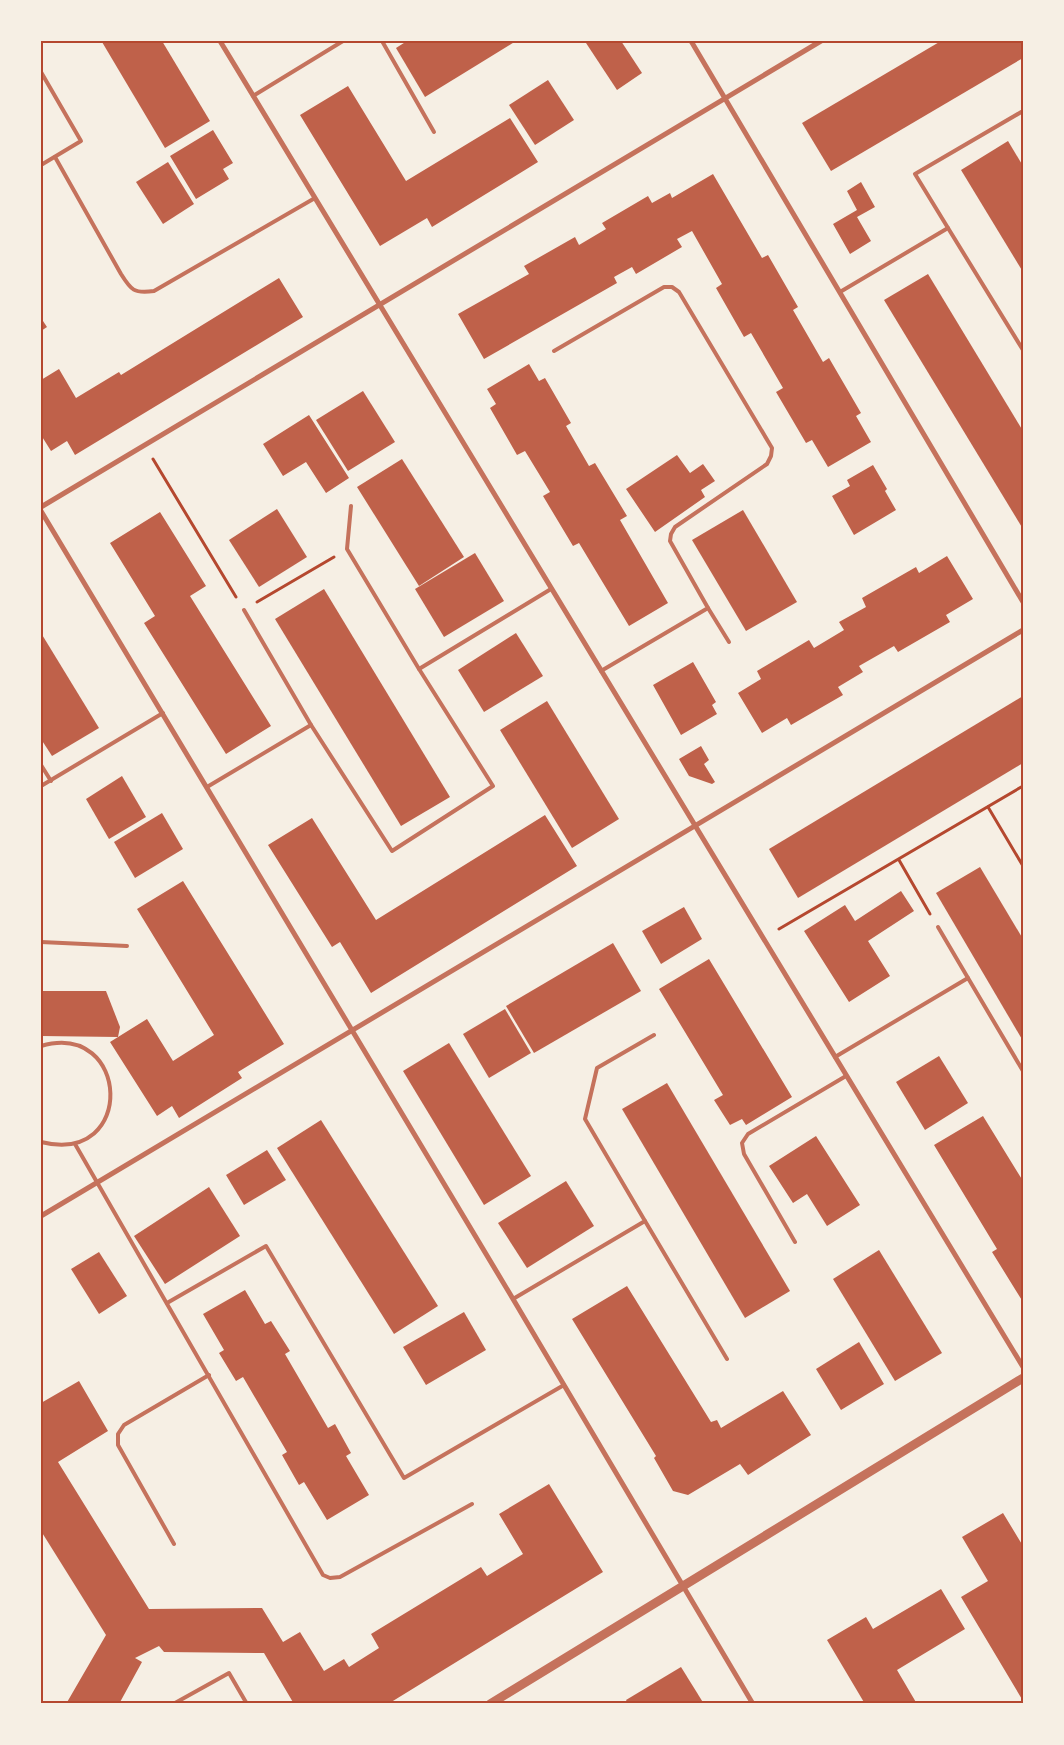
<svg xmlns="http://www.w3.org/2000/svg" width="1064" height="1745" font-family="'Open Sans',sans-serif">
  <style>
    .building { fill: #bf614a }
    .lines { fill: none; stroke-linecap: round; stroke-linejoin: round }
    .path { stroke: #b5482f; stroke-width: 3 }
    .service { stroke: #c5725c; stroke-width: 4 }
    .minor { stroke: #c5725c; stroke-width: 5 }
    .tertiary { stroke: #c5725c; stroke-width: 9 }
    .neatline { fill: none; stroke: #b5482f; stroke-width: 2 }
  </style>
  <rect width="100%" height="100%" fill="#f6efe4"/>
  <g class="building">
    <polygon points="104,41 162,41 210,121 165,148 102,42"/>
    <polygon points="407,41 516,41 425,97 396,48"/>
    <polygon points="588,41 621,41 642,73 617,90 586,43"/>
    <polygon points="941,41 1023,41 1023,58 831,171 802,123"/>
    <polygon points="548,80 574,120 535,145 509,105"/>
    <polygon points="348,86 406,181 510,118 538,162 432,227 427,218 380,246 300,115"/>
    <polygon points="213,130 233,163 223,169 229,179 196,199 170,156"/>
    <polygon points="1008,141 1023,166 1023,272 961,170"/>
    <polygon points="168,162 194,204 163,224 136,182"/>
    <polygon points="713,174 762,258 768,255 798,307 793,310 823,362 829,358 861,413 856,416 871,442 828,467 812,440 806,443 776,392 783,388 751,333 744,337 716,288 722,284 692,231 677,239 682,247 636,274 632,267 614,277 617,283 484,359 458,314 529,274 524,266 575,237 579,245 606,229 602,223 648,196 652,203 670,193 672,198"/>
    <polygon points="861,182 875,207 857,217 871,241 850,254 833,224 857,210 847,191"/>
    <polygon points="928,274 1023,431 1023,529 884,300"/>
    <polygon points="279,278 303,317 75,455 67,441 51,451 41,435 41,380 59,369 76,398 119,372 121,375"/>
    <polygon points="41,318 47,327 41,331"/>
    <polygon points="529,364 539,381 545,378 571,423 566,426 589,466 595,463 627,516 620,520 668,603 629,626 579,543 573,546 543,496 550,492 525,451 517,455 490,408 496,404 487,389"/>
    <polygon points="363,391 395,442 348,471 316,420"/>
    <polygon points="309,415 349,478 326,493 306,462 283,476 263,444"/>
    <polygon points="677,455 690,473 703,464 715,481 701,490 705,497 655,532 626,489"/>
    <polygon points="402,459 464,557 419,586 357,487"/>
    <polygon points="873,465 887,489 885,491 896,510 854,535 832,496 850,486 847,480"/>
    <polygon points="277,509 307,557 259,587 229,540"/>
    <polygon points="743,510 797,602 746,631 692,540"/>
    <polygon points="160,512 206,586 190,596 271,726 226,754 144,623 155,616 110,543"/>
    <polygon points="475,553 504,601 444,637 415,589"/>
    <polygon points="947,556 973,599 946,615 950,622 898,652 894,646 859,666 863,672 838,687 843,695 791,725 787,718 762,733 738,693 761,679 757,671 809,640 814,648 844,630 839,622 866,607 862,598 916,567 919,573"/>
    <polygon points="324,589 450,797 401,826 275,619"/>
    <polygon points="41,633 99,728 52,756 41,739"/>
    <polygon points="516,633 543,676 484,712 458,670"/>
    <polygon points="693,662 716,702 712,705 717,714 681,735 653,685"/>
    <polygon points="1023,696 1023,763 798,898 769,849"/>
    <polygon points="547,701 619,819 572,848 500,730"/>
    <polygon points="701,746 709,760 704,764 715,782 712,784 689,776 679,759"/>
    <polygon points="122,776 146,817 109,839 86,799"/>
    <polygon points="162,813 183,849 135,878 114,842"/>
    <polygon points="545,815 577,866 371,993 340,942 332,947 268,845 312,818 376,920"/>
    <polygon points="980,867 1023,939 1023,1041 936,893"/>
    <polygon points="183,881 284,1044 238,1072 242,1078 179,1118 172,1106 157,1116 110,1042 147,1019 173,1061 214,1035 137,909"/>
    <polygon points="901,891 914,911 868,941 890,976 849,1002 804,931 845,905 855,921"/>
    <polygon points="684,907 702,939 661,964 642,931"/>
    <polygon points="613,943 641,991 534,1053 506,1006"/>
    <polygon points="709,959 792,1097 746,1125 742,1119 730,1125 714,1100 723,1095 659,989"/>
    <polygon points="41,991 106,991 120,1027 118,1037 41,1036"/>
    <polygon points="505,1009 531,1053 489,1078 463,1034"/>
    <polygon points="449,1043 531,1176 484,1205 403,1071"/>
    <polygon points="939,1056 968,1103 925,1130 896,1082"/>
    <polygon points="667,1083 790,1291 745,1318 622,1109"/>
    <polygon points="983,1116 1023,1181 1023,1302 992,1252 997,1249 934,1145"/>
    <polygon points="321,1120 438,1306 394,1334 277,1148"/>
    <polygon points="816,1136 860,1205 827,1226 807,1194 793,1203 769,1166"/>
    <polygon points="267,1150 286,1180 244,1205 226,1175"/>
    <polygon points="566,1181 594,1226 527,1268 498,1223"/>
    <polygon points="209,1187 240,1236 165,1284 134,1236"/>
    <polygon points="879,1250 942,1353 895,1381 833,1279"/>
    <polygon points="99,1252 127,1296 99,1314 71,1269"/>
    <polygon points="627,1286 711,1422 717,1420 721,1428 783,1391 811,1435 748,1475 740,1464 688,1495 673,1491 654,1458 656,1456 572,1319"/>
    <polygon points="245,1290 265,1324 271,1321 290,1351 285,1354 328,1428 335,1424 351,1453 346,1456 369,1495 327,1520 304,1482 299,1485 282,1455 287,1452 243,1377 236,1381 219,1353 224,1350 203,1314"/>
    <polygon points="464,1312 486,1350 426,1385 403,1347"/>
    <polygon points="859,1342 884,1384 841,1410 816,1369"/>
    <polygon points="79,1381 108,1431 58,1462 149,1609 262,1608 283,1642 300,1632 324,1671 344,1659 349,1667 379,1648 371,1634 481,1567 487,1576 523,1554 499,1514 549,1484 603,1572 388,1704 294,1704 264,1653 164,1652 159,1646 135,1658 142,1662 119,1704 66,1704 106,1635 41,1531 41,1403"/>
    <polygon points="1003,1513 1023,1546 1023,1701 961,1597 988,1581 962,1537"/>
    <polygon points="941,1589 965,1629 897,1670 917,1704 865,1704 827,1640 866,1617 873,1629"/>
    <polygon points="681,1667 704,1704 628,1704 626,1700"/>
  </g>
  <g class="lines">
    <g class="path">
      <polyline points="153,459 236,597"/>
      <polyline points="257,602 334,557"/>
      <polyline points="988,807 1023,866"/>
      <polyline points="899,860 930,914"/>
      <polyline points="779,929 1023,786"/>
    </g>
    <g class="service">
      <polyline points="382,41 434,132"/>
      <polyline points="41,72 81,141 41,165"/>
      <polyline points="253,96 343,41"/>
      <path d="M55,157L121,274C131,290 134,294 154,291L315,198"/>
      <polyline points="948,228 915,174 1023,111"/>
      <polyline points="840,292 948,228 1023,350"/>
      <polyline points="554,351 664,287 672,287 679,292 772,448 771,456 767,464 675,527 671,534 670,541 708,608 601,671"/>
      <polyline points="351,506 347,549 419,669"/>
      <polyline points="708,608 729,642"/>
      <polyline points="244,610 311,725 392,851 493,786 419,669 551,589"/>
      <polyline points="41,765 51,781"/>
      <polyline points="41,786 163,713"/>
      <polyline points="207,787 311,725"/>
      <polyline points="938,927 968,978"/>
      <polyline points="41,942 127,946"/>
      <path d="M41,1046C130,1020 137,1166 41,1142"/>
      <polyline points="835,1057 968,978 1023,1071"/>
      <polyline points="75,1144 323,1575 330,1578 340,1577 472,1504"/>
      <polyline points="645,1221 727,1359"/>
      <polyline points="795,1242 744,1154 742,1143 748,1134 846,1076"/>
      <polyline points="513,1299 645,1221 585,1119 597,1068 654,1035"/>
      <polyline points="167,1303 266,1246 404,1478 564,1385"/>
      <polyline points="174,1544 118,1445 118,1434 124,1425 209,1375"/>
      <polyline points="175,1703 229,1673 247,1704"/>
    </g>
    <g class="minor">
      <polyline points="220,41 1023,1367"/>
      <polyline points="691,41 1023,602"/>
      <polyline points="41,507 821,41"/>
      <polyline points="41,511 513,1299 753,1704"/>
      <polyline points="41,1216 1023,630"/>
    </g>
    <polyline class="tertiary" points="490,1704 1023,1378"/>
  </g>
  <rect width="1064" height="1745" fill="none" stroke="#f6efe4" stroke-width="85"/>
  <rect x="42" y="42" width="980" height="1660" class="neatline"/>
</svg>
